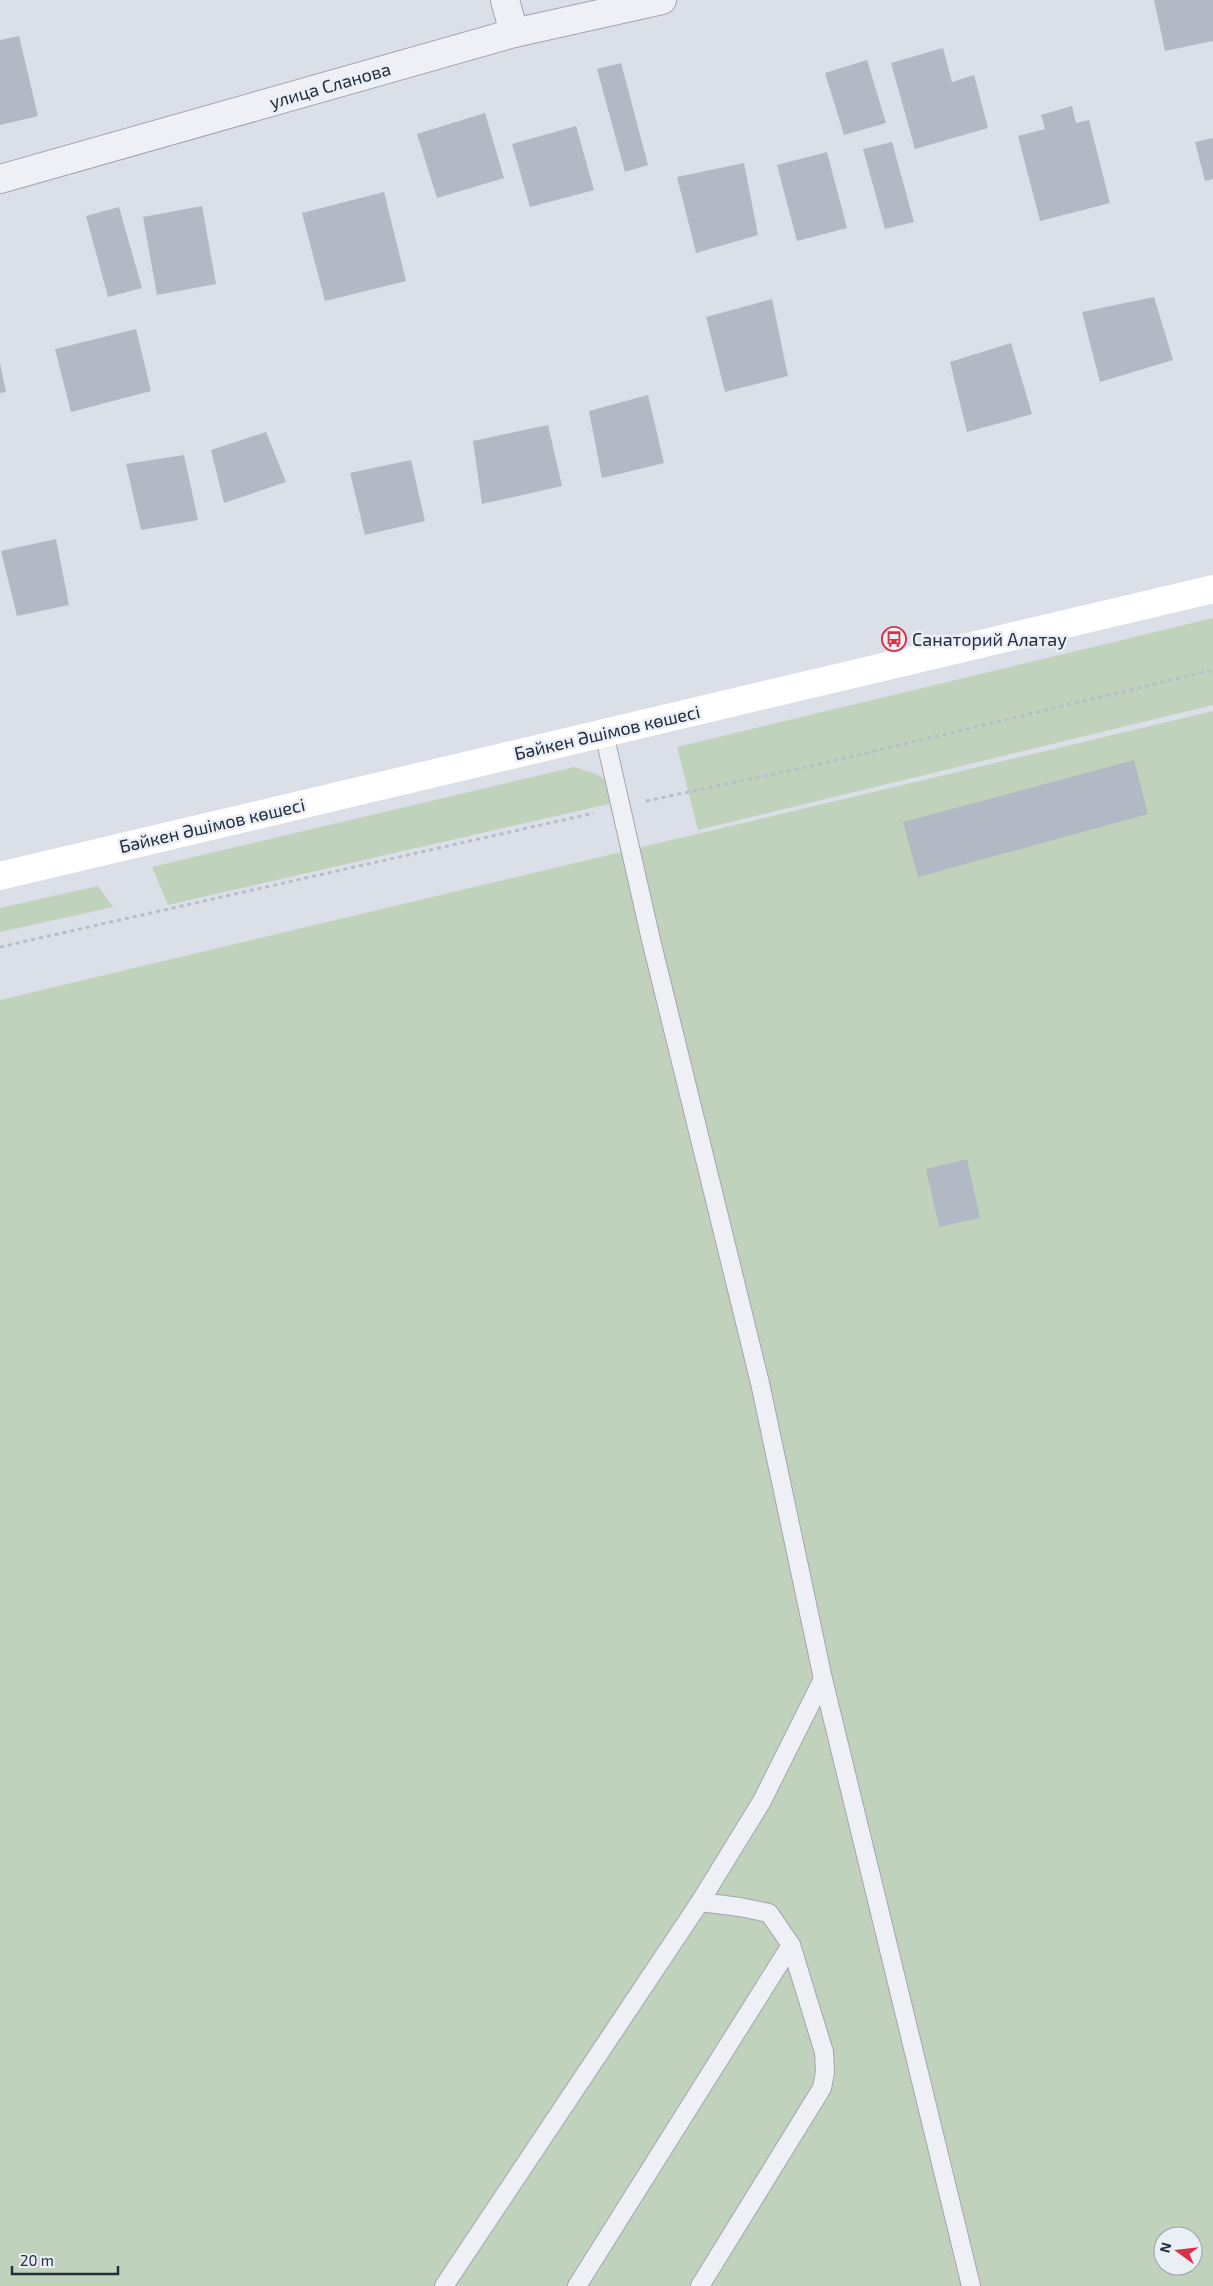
<svg xmlns="http://www.w3.org/2000/svg" width="1213" height="2286" font-family="'Exo 2',sans-serif">
  <style>
    .green { fill: #c0d2bb; fill-rule: evenodd }
    .building { fill: #b2b8c4 }
    .lines { fill: none; stroke-linecap: round; stroke-linejoin: round }
    .service-casing { stroke: #a0a6b1; stroke-width: 20 }
    .minor-casing { stroke: #a0a6b1; stroke-width: 30 }
    .path { stroke: #b9bdc5; stroke-width: 3; stroke-dasharray: 4 4; stroke-linecap: butt }
    .service { stroke: #eef0f5; stroke-width: 18 }
    .minor { stroke: #eef0f5; stroke-width: 28 }
    .secondary { stroke: #fff; stroke-width: 28 }
    .labels { text-anchor: middle; dominant-baseline: central; stroke-width: 5; stroke-linejoin: round; paint-order: stroke }
    .street-label { font-size: 18px; fill: #242d3e; stroke: #eaeef5 }
    .poi-label { font-size: 18px; fill: #242d3e; stroke: #eaeef5; text-anchor: start }
  </style>
  <rect width="100%" height="100%" fill="#dbdfe7"/>
  <g class="green">
    <polygon points="1213,618 1213,705 698,830 677,747"/>
    <path d="M1213,711V2286H0V1000ZM1163,2236H1193V2266H1163Z"/>
    <polygon points="574,767 596,774 606,780 613,803 168,905 152,867"/>
    <polygon points="98,886 113,907 0,932 0,908"/>
  </g>
  <g class="building">
    <polygon points="1154,0 1213,0 1213,41 1165,51"/>
    <polygon points="19,36 38,116 0,125 0,40"/>
    <polygon points="943,48 952,82 974,75 988,128 915,149 891,63"/>
    <polygon points="867,60 886,123 844,135 825,73"/>
    <polygon points="621,63 648,165 625,172 597,69"/>
    <polygon points="1072,106 1076,123 1089,120 1110,203 1040,221 1018,136 1045,129 1041,115"/>
    <polygon points="485,113 504,178 437,198 417,134"/>
    <polygon points="576,126 594,190 530,207 512,144"/>
    <polygon points="1213,138 1213,179 1205,181 1195,142"/>
    <polygon points="892,142 914,222 885,229 863,149"/>
    <polygon points="827,152 847,228 797,241 777,165"/>
    <polygon points="744,163 758,235 696,253 677,177"/>
    <polygon points="384,192 406,281 325,301 302,213"/>
    <polygon points="202,206 216,284 157,295 143,217"/>
    <polygon points="119,207 142,288 108,297 86,216"/>
    <polygon points="1154,297 1173,360 1100,382 1082,312"/>
    <polygon points="772,299 788,376 725,392 706,317"/>
    <polygon points="136,329 151,391 71,412 55,349"/>
    <polygon points="1011,343 1032,414 967,432 950,362"/>
    <polygon points="0,363 6,392 0,393"/>
    <polygon points="648,395 664,463 602,478 589,411"/>
    <polygon points="548,425 562,486 482,504 473,441"/>
    <polygon points="266,432 286,482 224,503 211,450"/>
    <polygon points="184,455 198,520 141,530 126,464"/>
    <polygon points="411,460 425,521 365,535 350,473"/>
    <polygon points="56,539 69,605 17,616 1,551"/>
    <polygon points="1134,760 1148,814 918,877 903,822"/>
    <polygon points="967,1159 980,1218 939,1227 926,1169"/>
  </g>
  <g class="lines">
    <defs>
      <g id="service">
        <polyline points="604,733 651,940 760,1383 823,1679 971,2286"/>
        <polyline points="444,2286 700,1902 762,1801 823,1679"/>
        <polyline points="577,2286 791,1945"/>
        <polyline points="700,2286 822,2088 825,2072 824,2052 791,1945 769,1913 740,1907 700,1902"/>
      </g>
      <g id="minor">
        <polyline points="505,0 514,33"/>
        <polyline points="0,179 514,33 662,0"/>
      </g>
    </defs>
    <use href="#service" class="service-casing"/>
    <use href="#minor" class="minor-casing"/>
    <g class="path">
      <polyline points="646,801 816,765 1213,670"/>
      <polyline points="0,947 594,813"/>
    </g>
    <use href="#service" class="service"/>
    <use href="#minor" class="minor"/>
    <polyline class="secondary" points="0,876 1213,589"/>
  </g>
  <defs>
    <symbol id="bus-ring" viewBox="-11 -11 22 22"><circle r="9.5" fill="#eaeef5" stroke="#da3247" stroke-width="1.5"/><path d="M-5-6H5V4H4V6H2V4H-2V6H-4V4H-5ZM-3.5-4V0h7V-4ZM-3.5 1.2v1.5H-2V1.2ZM2 1.2v1.5H3.5V1.2Z" fill="#da3247"/></symbol>
  </defs>
  <g fill-rule="evenodd">
    <use href="#bus-ring" x="880" y="625" width="28" height="28"/>
  </g>
  <g class="labels">
    <g class="street-label">
      <text transform="translate(330 85) rotate(-16)">улица Сланова</text>
      <text transform="translate(607 732) rotate(-13)">Бәйкен Әшімов көшесі</text>
      <text transform="translate(212 825) rotate(-13)">Бәйкен Әшімов көшесі</text>
    </g>
    <g class="poi-label">
      <text x="912" y="639">Санаторий Алатау</text>
    </g>
  </g>
  <g transform="translate(1178 2251) rotate(285)"><circle r="24" fill="#eaeef5" stroke="#9ba1ac"/>
  <path d="M0-4L9 19L0 12L-9 19Z" fill="#da3247"/>
  <text y="-8" font-size="14" font-weight="bold" text-anchor="middle" fill="#242d3e">N</text>
  </g>
  <path d="M12 2266v8h106v-8" fill="none" stroke="#242d3e" stroke-width="2.5"/>
  <text x="20" y="2266" font-size="15" fill="#242d3e" stroke="#eaeef5" stroke-width="4" paint-order="stroke">20 m</text>
</svg>
